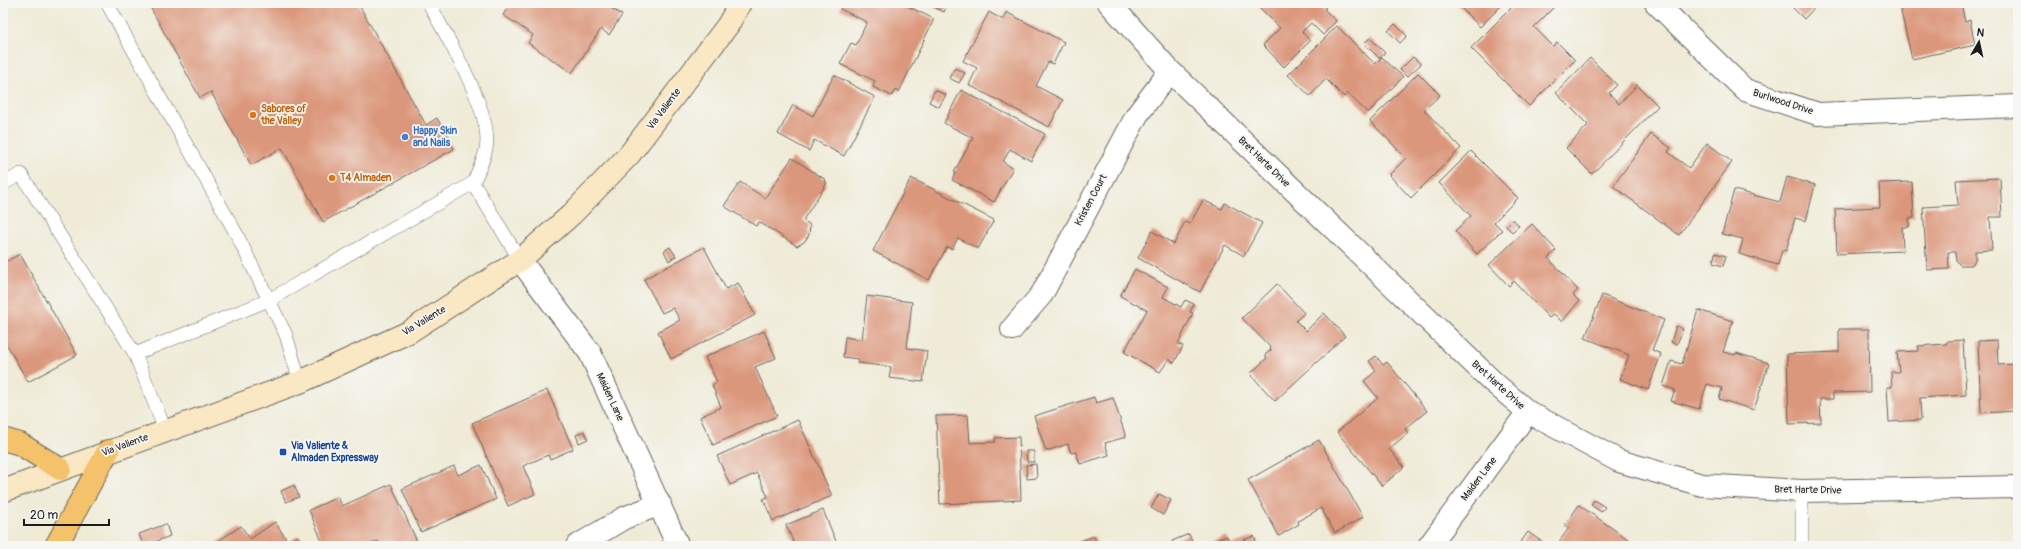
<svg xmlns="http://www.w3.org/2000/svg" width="2021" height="549" font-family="Pangolin,sans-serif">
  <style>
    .building { fill: #db977c }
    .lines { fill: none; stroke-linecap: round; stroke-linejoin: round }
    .lane-casing { stroke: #66645d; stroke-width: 14 }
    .street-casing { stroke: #66645d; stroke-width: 24 }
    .secondary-casing { stroke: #66645d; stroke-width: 24 }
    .primary-casing { stroke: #66645d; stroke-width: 24 }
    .lane { stroke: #fff; stroke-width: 13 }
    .street { stroke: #fff; stroke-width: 22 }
    .secondary { stroke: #fae7c3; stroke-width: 22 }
    .primary { stroke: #f3c26a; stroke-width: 22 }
    .food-dot { fill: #e8710a; stroke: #f6f6f2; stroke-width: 1.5 }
    .shop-dot { fill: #3f7fe0; stroke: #f6f6f2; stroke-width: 1.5 }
    .transit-dot { fill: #1a4fb4; stroke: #f6f6f2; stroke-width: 1.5 }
    .labels { text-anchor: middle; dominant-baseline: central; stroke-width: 3.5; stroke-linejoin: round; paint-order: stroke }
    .street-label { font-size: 10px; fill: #1c1c1c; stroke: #f6f6f2 }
    .food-label { font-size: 10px; font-weight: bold; fill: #c56008; stroke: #f6f6f2; text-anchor: start }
    .shop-label { font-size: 10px; font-weight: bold; fill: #366cbe; stroke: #f6f6f2; text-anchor: start }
    .transit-label { font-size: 10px; font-weight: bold; fill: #164399; stroke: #f6f6f2; text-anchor: start }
  </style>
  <rect width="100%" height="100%" fill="#f6f6f2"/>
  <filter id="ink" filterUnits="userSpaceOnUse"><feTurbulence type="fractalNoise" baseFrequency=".025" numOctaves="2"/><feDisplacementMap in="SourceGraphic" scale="8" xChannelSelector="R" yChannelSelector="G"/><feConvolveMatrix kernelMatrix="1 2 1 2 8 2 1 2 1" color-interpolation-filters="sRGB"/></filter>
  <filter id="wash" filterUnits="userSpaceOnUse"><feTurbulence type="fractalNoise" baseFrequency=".012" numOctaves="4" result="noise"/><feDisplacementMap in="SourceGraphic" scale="16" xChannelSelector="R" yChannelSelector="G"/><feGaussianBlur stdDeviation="0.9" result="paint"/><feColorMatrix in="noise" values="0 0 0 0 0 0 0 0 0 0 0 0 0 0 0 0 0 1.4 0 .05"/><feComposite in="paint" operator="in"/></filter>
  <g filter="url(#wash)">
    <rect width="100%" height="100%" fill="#efebd7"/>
    <g id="blocks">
      <g class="building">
        <polygon points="148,3 358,3 426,125 437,118 454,149 323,222 282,148 251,165 211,92 200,98"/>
        <polygon points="511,3 603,3 622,15 609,35 601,29 572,73 528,43 533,35 503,15"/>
        <polygon points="843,3 901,3 934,19 899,92 895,90 892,96 873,87 875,81 840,64 851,43 856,45 867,22 840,9"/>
        <polygon points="925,3 948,3 944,12"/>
        <polygon points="1255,3 1321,3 1326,8 1324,9 1336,21 1323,35 1311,23 1302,32 1310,41 1284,67 1263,45 1280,28"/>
        <polygon points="1456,3 1504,3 1480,27"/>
        <polygon points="1516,3 1554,3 1556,5 1534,27 1553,46 1557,42 1575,60 1529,106 1471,48"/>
        <polygon points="1788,3 1819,3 1804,19"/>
        <polygon points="1899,3 1961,3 1965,22 1970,20 1975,45 1912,59"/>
        <polygon points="989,12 1003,20 1006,12 1064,42 1053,64 1048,62 1036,86 1063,100 1049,127 969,85 977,68 963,61"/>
        <polygon points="1395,24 1407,36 1400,43 1388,31"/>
        <polygon points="1337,26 1375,64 1382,57 1403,77 1368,113 1347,93 1344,97 1326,79 1310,96 1288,75"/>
        <polygon points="1370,38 1385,53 1379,58 1364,43"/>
        <polygon points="1413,57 1421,64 1407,77 1400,70"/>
        <polygon points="1590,58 1617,85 1609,93 1619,104 1637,85 1658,106 1592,174 1566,148 1588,125 1556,93"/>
        <polygon points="955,68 965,73 959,83 949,78"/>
        <polygon points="1418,73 1440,95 1424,110 1461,148 1411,198 1389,175 1406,158 1370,121"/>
        <polygon points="834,75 875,97 844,156 814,140 809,151 778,134 793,105 813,116"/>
        <polygon points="935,90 946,95 939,107 929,102"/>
        <polygon points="961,90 1045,134 1031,161 1010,149 1003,162 1013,168 994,202 952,180 956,173 954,172 973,138 944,123"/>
        <polygon points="1651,134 1671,148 1668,152 1689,168 1707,143 1732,162 1679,235 1613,186"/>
        <polygon points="1471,151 1518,198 1494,222 1502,230 1477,254 1455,231 1471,216 1439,183"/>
        <polygon points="792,158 826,180 825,182 827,183 803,220 810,225 809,235 804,242 797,246 759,222 756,226 724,206 740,182 765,198"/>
        <polygon points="1787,177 1815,185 1806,221 1795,218 1786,251 1782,250 1778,265 1739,254 1743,239 1722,234 1734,190 1780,202"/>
        <polygon points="911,178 994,220 978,249 958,238 952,249 947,247 929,280 873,251"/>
        <polygon points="2000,178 2002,217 1990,217 1992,250 1975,251 1975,260 1972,265 1960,265 1956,260 1955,252 1948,252 1949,269 1927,270 1923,207 1958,205 1956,180"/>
        <polygon points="2015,178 2018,178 2018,211 2017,211"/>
        <polygon points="1912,182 1914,218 1909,218 1909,227 1902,227 1903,251 1837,254 1835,209 1880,207 1879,183"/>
        <polygon points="1203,200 1222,209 1225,203 1262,223 1244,256 1225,245 1200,292 1138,258 1152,231 1174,244 1185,222 1190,224"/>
        <polygon points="1513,219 1519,226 1512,232 1506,226"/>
        <polygon points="1532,224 1556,250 1548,258 1578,290 1573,295 1579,301 1562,322 1554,314 1549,318 1514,281 1509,286 1489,265"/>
        <polygon points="670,247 676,256 669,261 664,251"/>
        <polygon points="704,247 726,289 738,283 755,315 671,359 658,332 680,320 673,308 662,313 644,279"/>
        <polygon points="1715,253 1726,256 1723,266 1713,263"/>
        <polygon points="20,254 77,355 28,382 3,338 3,263"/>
        <polygon points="1135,269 1168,287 1163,297 1181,307 1185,300 1194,304 1190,312 1193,313 1178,344 1183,346 1174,363 1169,359 1160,372 1124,352 1147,310 1120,296"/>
        <polygon points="1277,284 1304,313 1296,321 1306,331 1324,313 1345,336 1275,401 1250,374 1267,358 1265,355 1271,350 1270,347 1242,318"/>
        <polygon points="1602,295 1664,320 1652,350 1661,354 1648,390 1620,379 1629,355 1585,338"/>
        <polygon points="867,296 912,302 907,348 927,351 923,382 889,378 891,367 858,363 859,359 843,357 845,337 862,340"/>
        <polygon points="1698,310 1733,321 1723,352 1735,355 1736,353 1769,363 1754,410 1719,399 1722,388 1707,384 1699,409 1671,401 1675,390 1663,386 1671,361 1682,364"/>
        <polygon points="1676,326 1683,329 1677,344 1671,342"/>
        <polygon points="1839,329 1869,329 1870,392 1833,393 1833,399 1820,399 1821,423 1789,424 1787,354 1839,352"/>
        <polygon points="764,331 776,358 755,367 777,416 713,445 700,417 721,407 712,385 717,382 705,357"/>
        <polygon points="1963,340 1966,395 1920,398 1921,420 1889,422 1887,387 1892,387 1891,372 1899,372 1897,352 1919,351 1918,346 1946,344 1948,341"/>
        <polygon points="1997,340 1998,365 2018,364 2018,411 1981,413 1978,341"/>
        <polygon points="1376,356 1383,365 1387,362 1427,411 1405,429 1408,433 1389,449 1404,467 1382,486 1337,432 1378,398 1364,381 1376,371 1369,361"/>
        <polygon points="547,390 573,449 550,459 548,455 523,466 535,494 508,506 472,423"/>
        <polygon points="1094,397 1096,403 1113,398 1126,437 1105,443 1109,455 1080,464 1076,452 1071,453 1068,444 1046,451 1034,416"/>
        <polygon points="968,415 970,443 995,442 995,438 1019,437 1021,500 940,504 936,416"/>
        <polygon points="798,420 832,496 773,521 763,499 768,497 757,473 730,485 717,456"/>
        <polygon points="584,431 588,439 579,443 576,435"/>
        <polygon points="1319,440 1363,517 1335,533 1321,508 1298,521 1299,524 1279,536 1248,480"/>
        <polygon points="1026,451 1034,451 1034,462 1027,462"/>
        <polygon points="1036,464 1037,478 1027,479 1026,465"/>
        <polygon points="481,465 496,499 421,532 402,489 454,466 458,475"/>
        <polygon points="391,484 419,546 381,546 378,541 366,546 324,546 309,510 338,497 342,506"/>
        <polygon points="294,485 299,497 286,502 281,491"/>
        <polygon points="1159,494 1171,500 1163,515 1151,508"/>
        <polygon points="1594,500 1605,507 1601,512 1591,505"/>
        <polygon points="1579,505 1632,542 1630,546 1556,546 1569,528 1565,525"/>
        <polygon points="823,510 838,546 795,546 786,525"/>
        <polygon points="275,522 288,542 298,536 305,546 211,546 241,526 250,539"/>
        <polygon points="166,524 170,536 144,546 139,534"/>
        <polygon points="1528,532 1548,546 1518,546"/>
        <polygon points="1189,534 1194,546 1174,546 1172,541"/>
        <polygon points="1094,536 1097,546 1067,546"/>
        <polygon points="1227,536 1231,545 1254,536 1258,546 1200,546"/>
      </g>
    </g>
  </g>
  <g filter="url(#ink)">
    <use href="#blocks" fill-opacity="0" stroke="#66645d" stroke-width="1"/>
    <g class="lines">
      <defs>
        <g id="lane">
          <polyline points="107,3 237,235 286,335 300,382"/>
          <polyline points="473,183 520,260"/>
          <polyline points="3,184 21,174 135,354 165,430"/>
          <path d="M135,354L269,300L473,183C477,173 484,161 486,149C494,113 446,37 429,3"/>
          <polyline points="1802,546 1802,491"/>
        </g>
        <g id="street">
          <polyline points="1109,3 1170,71 1493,382 1528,412 1619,461 1702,485 1802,491 2018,487"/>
          <polyline points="1656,3 1745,90 1818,114 2018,106"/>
          <polyline points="520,260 590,353 678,546"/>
          <polyline points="1012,329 1042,294 1137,115 1170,71"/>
          <polyline points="577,546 624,518 660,504"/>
          <polyline points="1429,546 1528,412"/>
        </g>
        <polyline id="secondary" points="3,491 300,382 409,332 520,260 572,214 629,155 728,25 740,3"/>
        <g id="primary">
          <polyline points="3,439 20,444 60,469"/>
          <polyline points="56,546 108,451"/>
        </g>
      </defs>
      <use href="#lane" class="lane-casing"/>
      <use href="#street" class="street-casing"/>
      <use href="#secondary" class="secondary-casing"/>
      <use href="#primary" class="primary-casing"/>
      <use href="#lane" class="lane"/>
      <use href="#street" class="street"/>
      <use href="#secondary" class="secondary"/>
      <use href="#primary" class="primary"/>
    </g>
  </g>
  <g class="food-dot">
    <circle cx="253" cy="115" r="4"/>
    <circle cx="332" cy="178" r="4"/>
  </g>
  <circle class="shop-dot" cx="405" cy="137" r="4"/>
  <rect class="transit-dot" x="279" y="448" width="8" height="8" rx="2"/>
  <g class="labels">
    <g class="street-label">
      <text transform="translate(1783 102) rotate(18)">Burlwood Drive</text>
      <text transform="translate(664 109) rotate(-53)">Via Valiente</text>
      <text transform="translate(1264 162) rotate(44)">Bret Harte Drive</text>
      <text transform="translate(1091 200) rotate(-62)">Kristen Court</text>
      <text transform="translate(424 321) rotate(-31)">Via Valiente</text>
      <text transform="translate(1498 385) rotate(42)">Bret Harte Drive</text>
      <text transform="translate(610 397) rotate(65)">Maiden Lane</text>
      <text transform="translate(125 445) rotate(-20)">Via Valiente</text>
      <text transform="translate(1479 479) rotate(-53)">Maiden Lane</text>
      <text transform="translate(1808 490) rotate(1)">Bret Harte Drive</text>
    </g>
    <g class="food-label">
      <text x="261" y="109">Sabores of<tspan x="261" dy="12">the Valley</tspan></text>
      <text x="340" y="178">T4 Almaden</text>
    </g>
    <g class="shop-label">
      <text x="413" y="131">Happy Skin<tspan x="413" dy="12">and Nails</tspan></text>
    </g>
    <g class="transit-label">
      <text x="291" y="446">Via Valiente &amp;<tspan x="291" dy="12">Almaden Expressway</tspan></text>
    </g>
  </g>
  <rect width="2021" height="549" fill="none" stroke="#f6f6f2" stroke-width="16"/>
  <g transform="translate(1979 42) rotate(9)" stroke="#f6f6f2" stroke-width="3" paint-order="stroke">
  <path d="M0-3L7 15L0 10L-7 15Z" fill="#1c1c1c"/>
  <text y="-6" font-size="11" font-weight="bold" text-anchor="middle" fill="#1c1c1c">N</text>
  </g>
  <path d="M24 519v6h85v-6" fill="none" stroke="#1c1c1c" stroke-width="2"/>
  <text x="30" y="519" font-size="12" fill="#1c1c1c" stroke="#f6f6f2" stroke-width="3" paint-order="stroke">20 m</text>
</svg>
